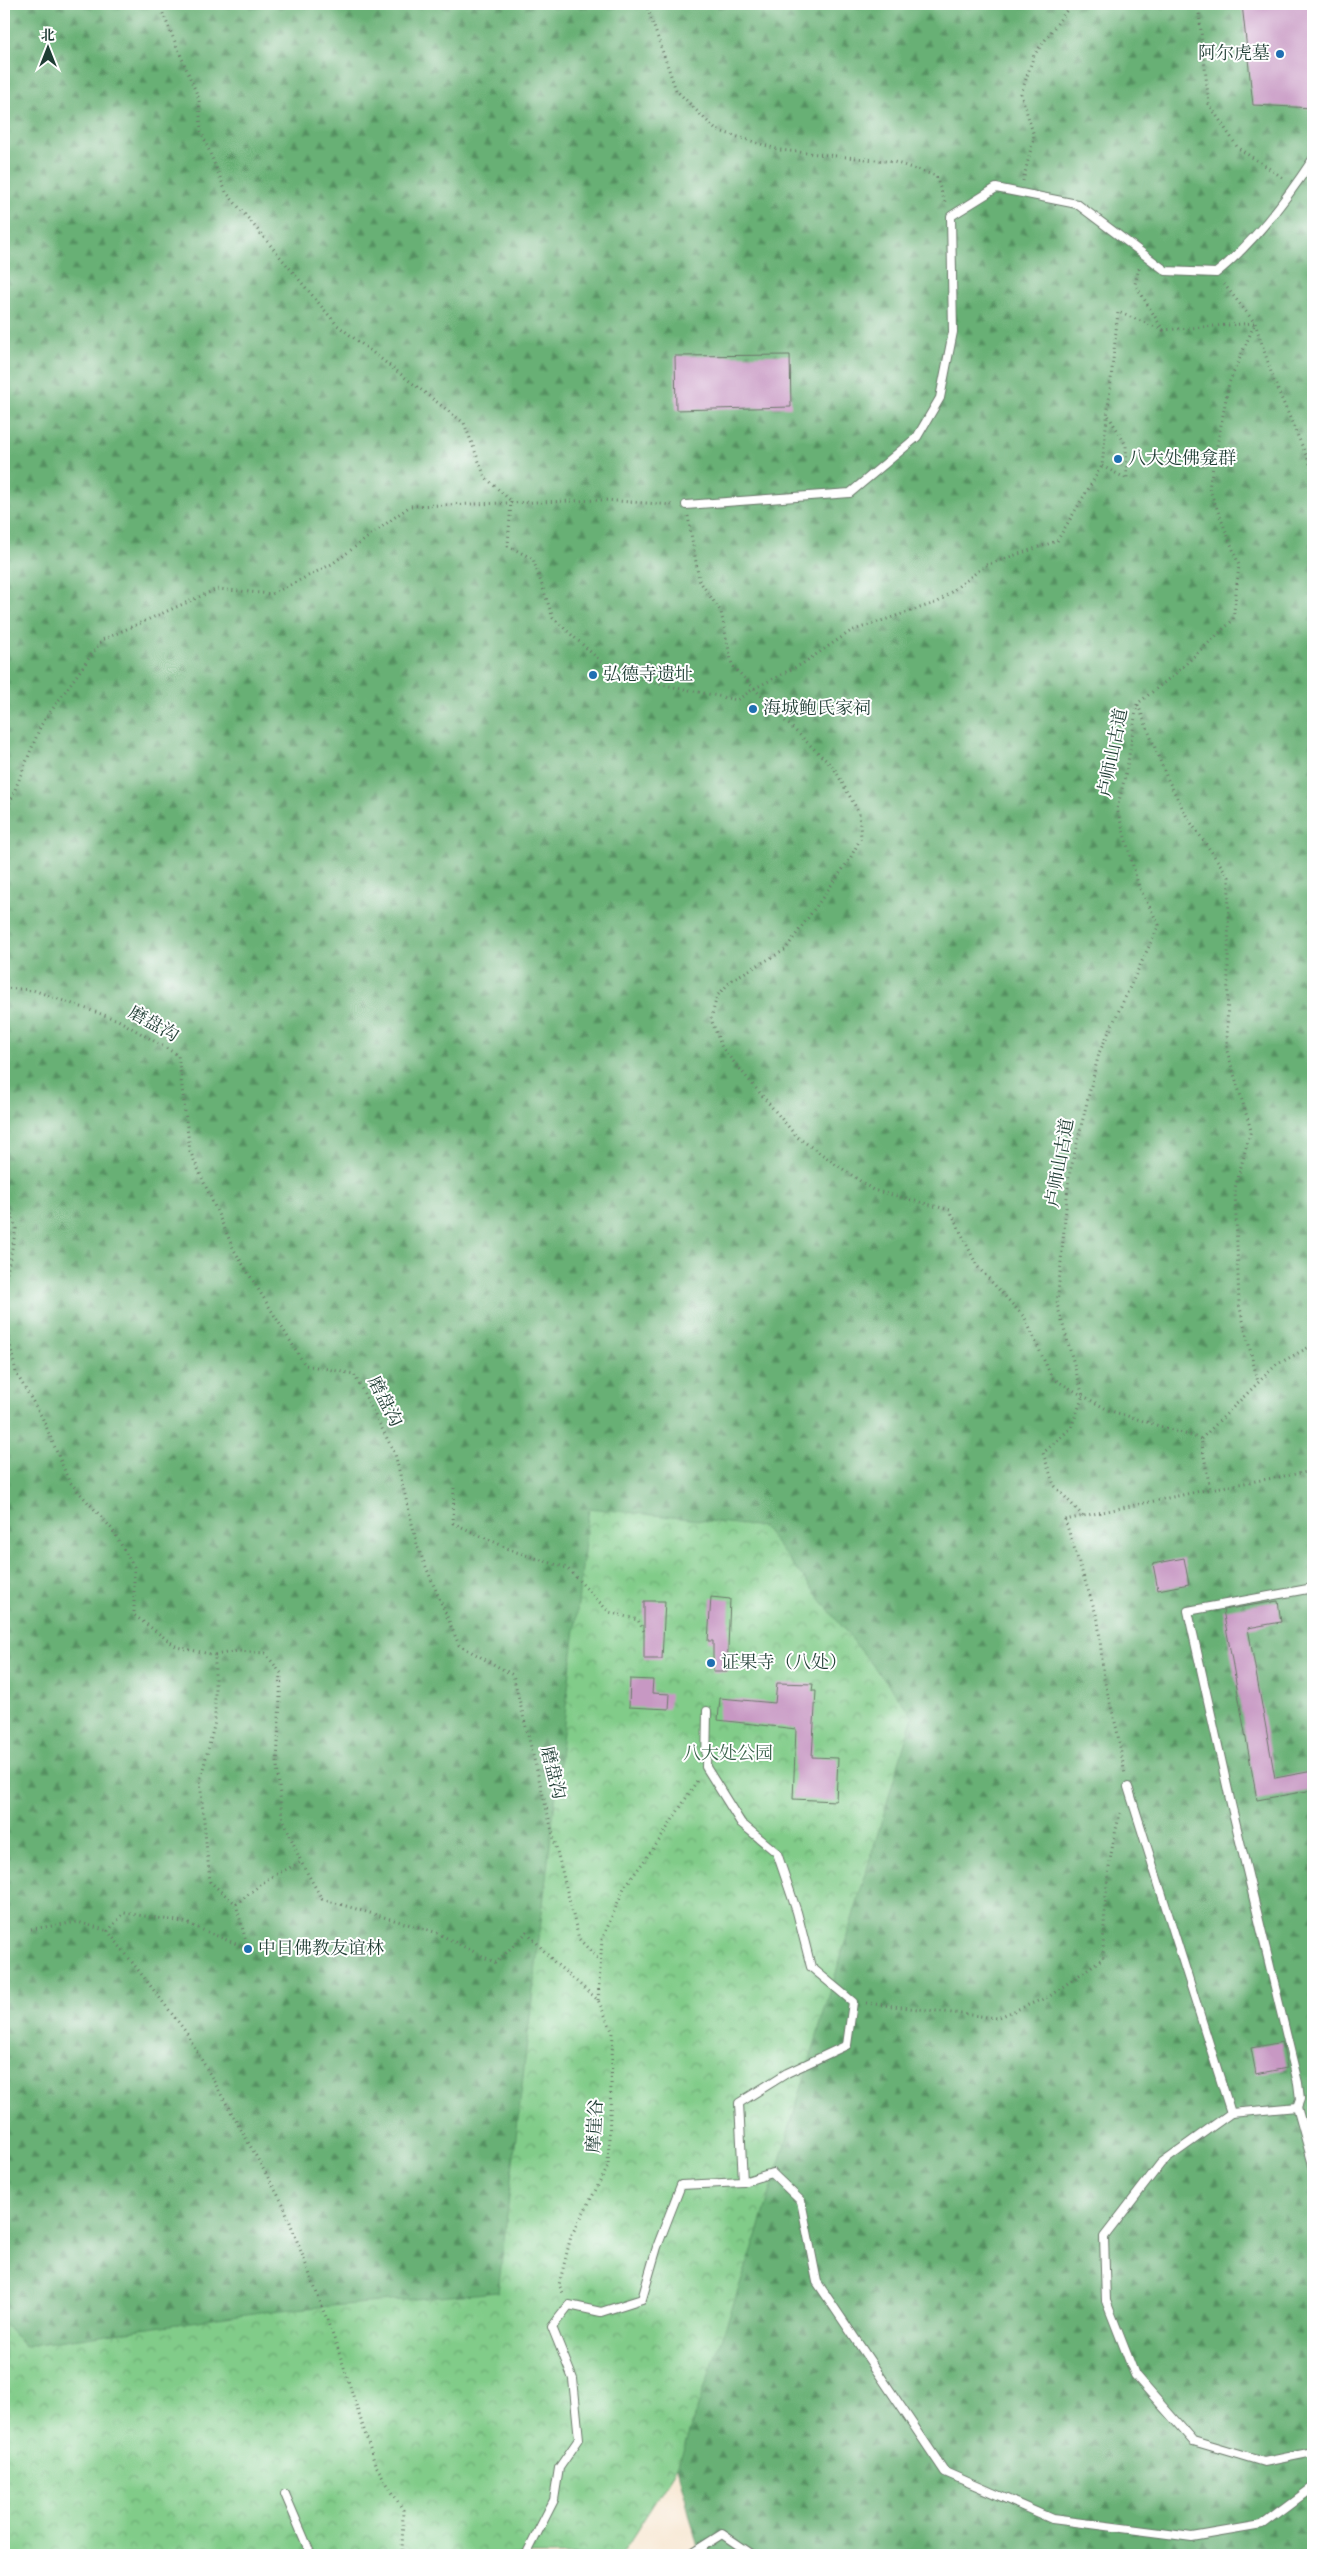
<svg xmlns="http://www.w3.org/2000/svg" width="1317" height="2559" font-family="Vollkorn,'Noto Serif SC',serif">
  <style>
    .forest { fill: url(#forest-firs); stroke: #447654 }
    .park { fill: url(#park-crowns); stroke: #50845e }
    .building { fill: #c798c3 }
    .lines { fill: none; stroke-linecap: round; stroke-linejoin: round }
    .service-casing { stroke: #6b786b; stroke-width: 10 }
    .path { stroke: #6b786b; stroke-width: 3; stroke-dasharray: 1 4; stroke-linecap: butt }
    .service { stroke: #fff; stroke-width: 8 }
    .poi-dot { fill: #1f6fb2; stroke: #fff; stroke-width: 2 }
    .labels { text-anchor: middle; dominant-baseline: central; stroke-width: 4; stroke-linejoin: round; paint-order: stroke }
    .poi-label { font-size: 18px; fill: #1f3d34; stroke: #fff; text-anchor: start }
    .street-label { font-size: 18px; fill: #1f3d34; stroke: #fff }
    .park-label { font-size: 18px; fill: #386149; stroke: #fff }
  </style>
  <defs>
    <pattern id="forest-firs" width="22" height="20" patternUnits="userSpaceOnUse" patternTransform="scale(1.25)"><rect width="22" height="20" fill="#68b075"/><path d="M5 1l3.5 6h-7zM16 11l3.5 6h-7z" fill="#559061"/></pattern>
    <pattern id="park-crowns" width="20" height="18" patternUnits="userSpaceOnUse" patternTransform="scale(1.25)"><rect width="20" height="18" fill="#81cc89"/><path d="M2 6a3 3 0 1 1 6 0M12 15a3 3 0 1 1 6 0" fill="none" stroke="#69a771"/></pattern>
  </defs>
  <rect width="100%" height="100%" fill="#fff"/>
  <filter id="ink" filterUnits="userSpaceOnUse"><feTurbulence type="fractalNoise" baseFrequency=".02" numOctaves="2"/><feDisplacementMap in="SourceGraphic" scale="10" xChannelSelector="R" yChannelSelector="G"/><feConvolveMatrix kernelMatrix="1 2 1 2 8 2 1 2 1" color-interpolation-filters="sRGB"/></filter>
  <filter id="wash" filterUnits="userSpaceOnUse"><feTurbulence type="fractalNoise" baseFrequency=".0096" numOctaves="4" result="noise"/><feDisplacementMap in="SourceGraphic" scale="20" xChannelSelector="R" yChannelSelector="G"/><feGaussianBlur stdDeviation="1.12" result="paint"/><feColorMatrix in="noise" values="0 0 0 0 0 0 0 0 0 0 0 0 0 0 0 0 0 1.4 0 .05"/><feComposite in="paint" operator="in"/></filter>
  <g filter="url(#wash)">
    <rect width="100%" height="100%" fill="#f7e7d2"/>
    <polygon class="forest" points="4,4 1313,4 1313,2555 700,2555 677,2467 621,2555 4,2523"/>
    <polygon class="park" points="589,1508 763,1527 913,1716 758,2233 677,2467 621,2555 4,2555 4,2323 24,2346 260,2312 498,2292"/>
    <g id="blocks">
      <g class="building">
        <polygon points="1242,4 1313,4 1313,108 1253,105"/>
        <polygon points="790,355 791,407 676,410 675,356"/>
        <polygon points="1184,1558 1189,1584 1158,1590 1153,1564"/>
        <polygon points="711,1597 730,1599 727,1672 713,1672 713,1641 708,1641"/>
        <polygon points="644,1601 665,1601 662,1659 644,1659"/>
        <polygon points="1278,1601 1281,1622 1248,1628 1275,1778 1313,1771 1313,1790 1257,1800 1223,1610"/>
        <polygon points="630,1679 653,1680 652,1693 670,1694 669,1709 629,1707"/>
        <polygon points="777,1683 813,1684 812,1691 816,1691 812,1757 838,1758 836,1801 793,1799 796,1729 718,1720 720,1698 775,1703"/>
        <polygon points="1282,2042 1287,2068 1256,2074 1251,2048"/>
      </g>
    </g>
  </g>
  <g filter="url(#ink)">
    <use href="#blocks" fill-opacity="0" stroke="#6b786b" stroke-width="1"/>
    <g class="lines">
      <defs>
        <g id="service">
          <path d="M686,505L850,493L917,437L940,398L953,332L951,216L996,188L1077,204L1166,271L1216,273C1254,243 1286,200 1313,159"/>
          <polyline points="1128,1787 1231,2113 1161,2163 1104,2237 1106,2301 1135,2375 1193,2441 1264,2462 1313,2452"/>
          <polyline points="1297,2107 1300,2099 1298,2083 1231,1804 1188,1611 1313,1588"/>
          <polyline points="1231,2113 1297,2107 1313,2165"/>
          <polyline points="743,2182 772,2173 801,2201 817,2282 945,2472 1052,2519 1192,2537 1262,2525 1313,2487"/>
          <polyline points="285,2494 311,2555"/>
          <polyline points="526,2555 554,2500 559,2468 579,2439 573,2379 552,2327 569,2305 601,2312 642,2299 657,2247 681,2185 743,2182 739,2103 787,2073 847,2045 853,2002 811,1967 797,1912 777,1853 741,1823 706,1767 707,1711"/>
          <polyline points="689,2555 722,2534 753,2555"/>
        </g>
      </defs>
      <use href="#service" class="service-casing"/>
      <g class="path">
        <polyline points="159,4 199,99 201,131 226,192 337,325 464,423 485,477 511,501"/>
        <polyline points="646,4 676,90 716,130 780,150 894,162 936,176 946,205"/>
        <polyline points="1198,4 1209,104 1238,148 1285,179"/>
        <polyline points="1023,181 1034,136 1021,94 1034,55 1067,10 1068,4"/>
        <polyline points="1224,284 1255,323 1274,381 1313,471"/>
        <polyline points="1102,466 1127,479 1126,445 1108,415"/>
        <polyline points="511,501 508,546 533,559 553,618 616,675 737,700 755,688 802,664 851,631 938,602 986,565 1057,541 1102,466 1118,312 1163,330 1135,284 1139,268"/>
        <polyline points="688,516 699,580 721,612 732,665 784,720 834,768 859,813 861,837 850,859 785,950 733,979 717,996 711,1019 722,1048 797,1137 873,1190 950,1210 977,1266 1025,1318 1052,1378 1108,1410 1201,1439 1210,1489 1065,1520 1098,1620 1104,1679 1117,1730 1125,1775"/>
        <polyline points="1138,705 1167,778 1187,817 1229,877 1227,1051 1251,1130 1235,1188 1239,1304 1258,1382"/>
        <polyline points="4,817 41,725 102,640 217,589 272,594 332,564 410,506 603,500 674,505"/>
        <polyline points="4,988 33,990 118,1020 178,1055 190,1151 234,1250 305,1365 354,1374 395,1454 418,1548 459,1645 513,1675 579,1939 600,1961"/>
        <polyline points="4,1190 16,1229 5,1282 5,1320 16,1373 42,1417 69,1481 112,1529 134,1567 134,1615 177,1647 215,1655 215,1722 200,1781 210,1882 236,1904 269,1878 301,1862 322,1899 435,1932 496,1963 527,1932 555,1963 598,2000 613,2033 608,2167 571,2236 559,2285 564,2295"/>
        <polyline points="1201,1439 1276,1365 1313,1345"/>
        <polyline points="454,1488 453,1523 516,1552 567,1568 609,1612 638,1620 644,1631"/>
        <polyline points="1210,1489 1313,1471"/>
        <polyline points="1083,1516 1054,1485 1043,1453 1071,1428 1083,1396 1057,1304 1069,1176 1099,1053 1159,925 1139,887 1117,809 1127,768 1137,704 1175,674 1233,620 1239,565 1209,488 1229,383 1255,323 1163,330"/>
        <polyline points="215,1655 238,1651 265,1653 281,1673 277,1765 282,1816 301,1862"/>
        <polyline points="236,1904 248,1949 184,1922 124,1913 108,1931 186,2032 283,2204 338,2349 375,2464 403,2510 402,2555"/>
        <polyline points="31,1929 78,1922 108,1931"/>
        <polyline points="598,2000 602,1940 624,1888 661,1838 698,1779"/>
        <path d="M866,2003L997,2018L1050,1996L1103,1958C1104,1907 1107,1859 1121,1810"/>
      </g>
      <use href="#service" class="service"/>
    </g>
  </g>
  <g class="poi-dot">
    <circle cx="1280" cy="54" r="5"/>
    <circle cx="1118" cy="459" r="5"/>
    <circle cx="593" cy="675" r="5"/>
    <circle cx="753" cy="709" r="5"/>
    <circle cx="711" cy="1663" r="5"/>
    <circle cx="248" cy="1949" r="5"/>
  </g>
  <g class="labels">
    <g class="poi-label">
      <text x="1270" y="54" text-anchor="end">阿尔虎墓</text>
      <text x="1128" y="459">八大处佛龛群</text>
      <text x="603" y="675">弘德寺遗址</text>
      <text x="763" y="709">海城鲍氏家祠</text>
      <text x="721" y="1663">证果寺（八处）</text>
      <text x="258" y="1949">中日佛教友谊林</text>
    </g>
    <g class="street-label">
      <text transform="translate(1114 753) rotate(-79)">卢师山古道</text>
      <text transform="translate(153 1025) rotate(29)">磨盘沟</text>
      <text transform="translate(1061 1163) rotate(-80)">卢师山古道</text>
      <text transform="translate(384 1402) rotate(63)">磨盘沟</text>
      <text transform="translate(552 1773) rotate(76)">磨盘沟</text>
      <text transform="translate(596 2126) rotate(-87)">摩崖谷</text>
    </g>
    <g class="park-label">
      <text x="728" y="1754">八大处公园</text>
    </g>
  </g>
  <rect width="1317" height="2559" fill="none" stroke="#fff" stroke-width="20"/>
  <g transform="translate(48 48)" stroke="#ffffff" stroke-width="4" paint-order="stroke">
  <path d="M0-4L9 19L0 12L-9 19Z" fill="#1f3d34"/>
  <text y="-8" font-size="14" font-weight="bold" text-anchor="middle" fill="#1f3d34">北</text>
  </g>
</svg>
